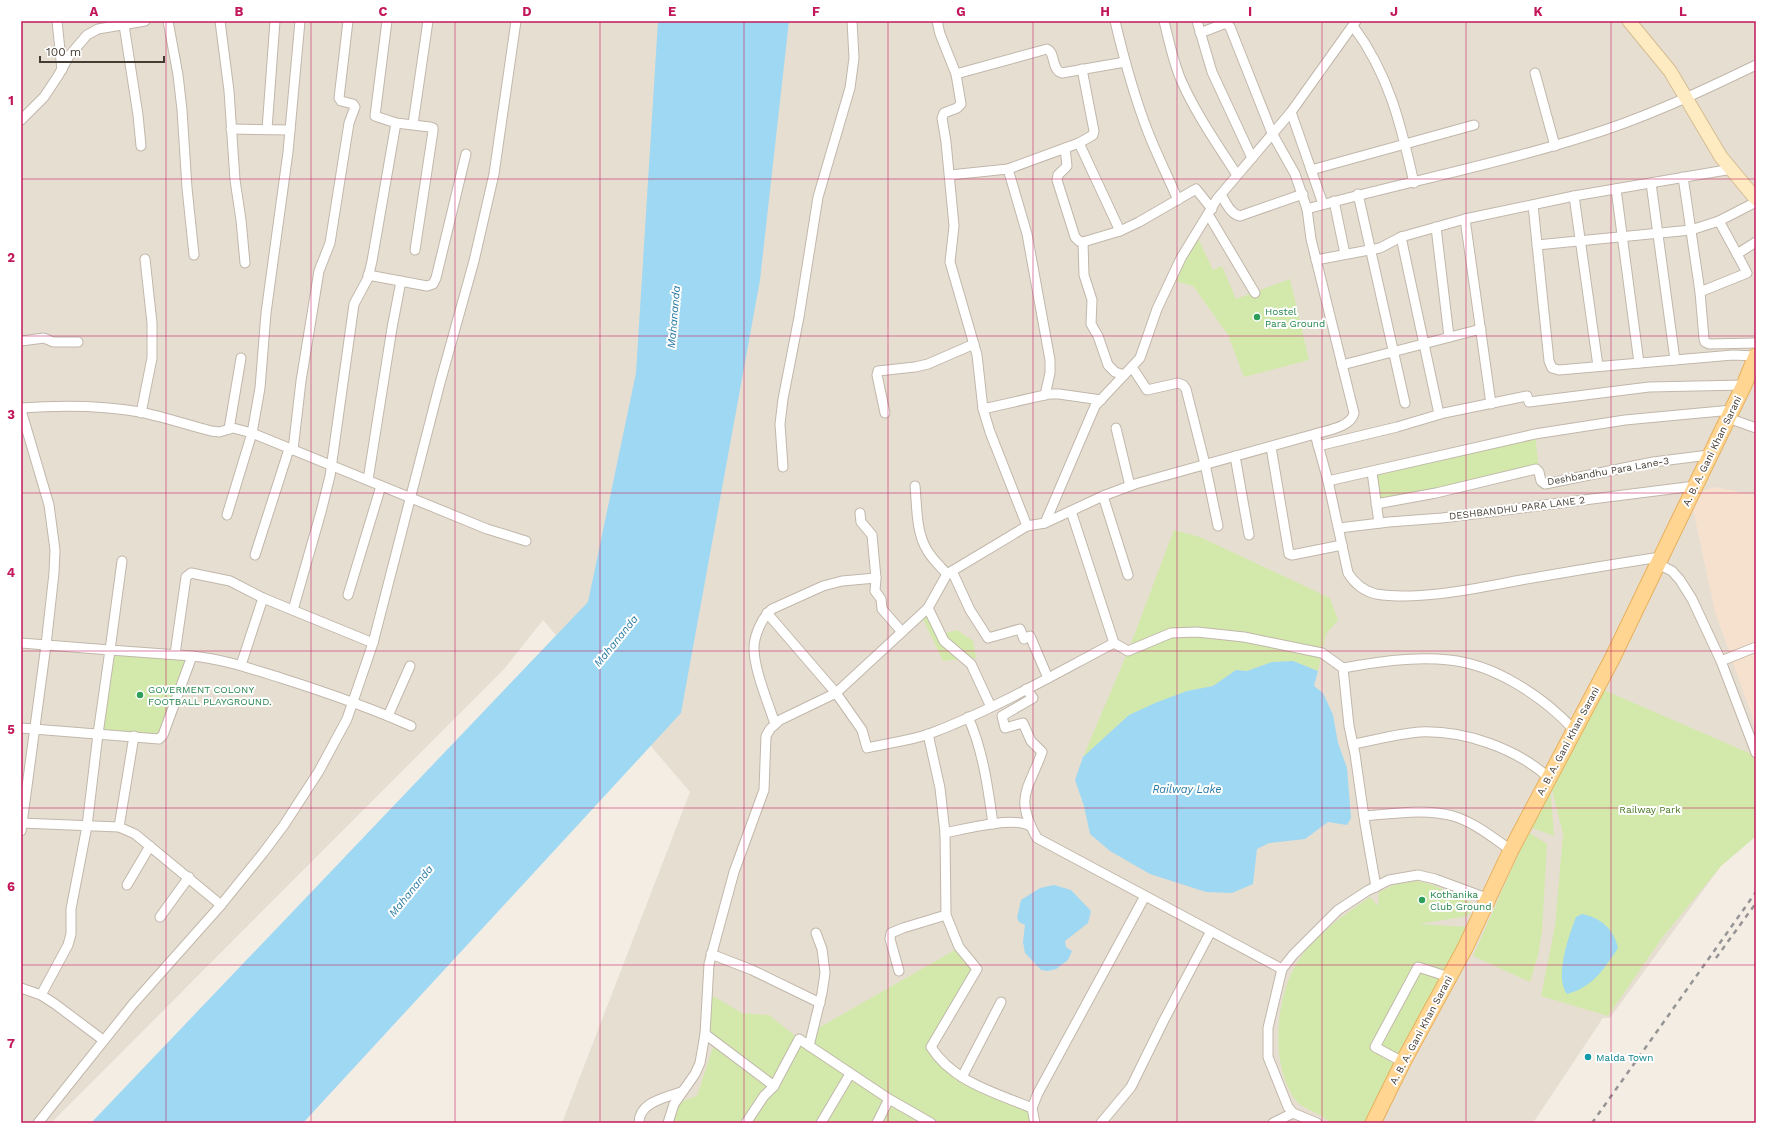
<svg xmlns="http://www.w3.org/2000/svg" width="1777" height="1144" font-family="'Work Sans',sans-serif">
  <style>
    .residential { fill: #e7ded2 }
    .commercial { fill: #f6e1ce }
    .green { fill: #d3e9ab }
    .water { fill: #9ed8f2 }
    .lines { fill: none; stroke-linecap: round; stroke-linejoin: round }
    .minor-casing { stroke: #c1b7aa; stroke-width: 11 }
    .secondary-casing { stroke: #d5bd92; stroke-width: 15 }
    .primary-casing { stroke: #e7b15e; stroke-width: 17 }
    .minor { stroke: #fff; stroke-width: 9 }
    .secondary { stroke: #ffebc2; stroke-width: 13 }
    .primary { stroke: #ffd591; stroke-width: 15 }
    .rail { stroke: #959595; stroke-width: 2.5; stroke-dasharray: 5 5; stroke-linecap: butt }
    .grid { fill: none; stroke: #c2185b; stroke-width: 1; stroke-opacity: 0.55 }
    .leisure-dot { fill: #2e9e5b; stroke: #fff; stroke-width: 1.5 }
    .culture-dot { fill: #0f9aa8; stroke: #fff; stroke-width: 1.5 }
    .labels { text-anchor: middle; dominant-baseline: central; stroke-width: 4; stroke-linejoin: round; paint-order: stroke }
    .leisure-label { font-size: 10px; fill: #27864d; stroke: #fff; text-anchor: start }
    .street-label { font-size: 10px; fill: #453d34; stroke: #fff }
    .park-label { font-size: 10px; fill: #4d7926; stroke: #fff }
    .culture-label { font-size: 10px; fill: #0d838f; stroke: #fff; text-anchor: start }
    .water-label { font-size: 11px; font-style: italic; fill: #287ba4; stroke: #fff }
    .neatline { fill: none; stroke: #c2185b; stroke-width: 1.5 }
    .grid-label { font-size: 13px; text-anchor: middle; font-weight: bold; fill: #c2185b }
  </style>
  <rect width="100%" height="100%" fill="#f3ede4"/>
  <polygon class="residential" points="21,21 1756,21 1756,836 1721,866 1610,1018 1603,1018 1533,1123 562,1123 690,792 543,620 505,668 51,1123 21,1123"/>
  <polygon class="commercial" points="1715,487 1744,493 1756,494 1756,723 1754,722 1715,612 1690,495"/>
  <g class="green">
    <polygon points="1196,234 1213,270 1222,266 1236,299 1290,279 1309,360 1244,377 1228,335 1193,286 1175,281"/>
    <polygon points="1535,434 1539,469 1377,503 1373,473"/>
    <polygon points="1174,530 1200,537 1330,598 1338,620 1326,634 1318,671 1293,661 1272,662 1247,671 1236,670 1213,686 1187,691 1129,715 1083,757 1128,651"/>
    <polygon points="928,608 945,633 957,630 973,641 976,658 943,661 921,615"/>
    <polygon points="112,651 190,657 158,736 100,732"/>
    <polygon points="1597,687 1756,756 1756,836 1721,866 1662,938 1608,1016 1541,996 1555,926 1563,834 1550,782 1554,836 1524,825"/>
    <polygon points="1528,832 1547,844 1542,931 1538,955 1530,982 1473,956"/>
    <path d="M1418,881L1433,885L1476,905L1468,916L1419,924L1468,927L1367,1123C1357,1123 1344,1125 1334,1123C1329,1122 1323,1117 1318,1114C1312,1111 1302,1107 1297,1102C1269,1068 1275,996 1298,961C1316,934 1344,915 1370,897L1378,906L1379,892L1396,884Z"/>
    <polygon points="955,950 977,969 933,1051 970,1083 1032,1108 1035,1123 668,1123 674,1104 697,1096 715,1041 764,1077 711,1033 708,993 742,1013 769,1015 799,1039"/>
  </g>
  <g class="water">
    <polygon points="658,21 789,21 760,280 681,713 303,1123 91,1123 588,602 636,373"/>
    <polygon points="1293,661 1318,671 1314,686 1323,693 1333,715 1338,743 1347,768 1351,818 1347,825 1328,822 1305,839 1269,843 1257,849 1253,884 1232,893 1206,892 1150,874 1110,851 1090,834 1084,806 1075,780 1083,757 1129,715 1155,703 1187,691 1213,686 1236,670 1247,671 1272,662"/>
    <polygon points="1054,885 1071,890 1091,911 1088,923 1065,941 1066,947 1072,951 1068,960 1056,969 1048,971 1041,970 1025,953 1023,942 1025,925 1019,922 1017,918 1021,900 1040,888"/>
    <path d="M1582,914C1601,918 1614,929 1618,948C1604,969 1593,987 1567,994C1554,977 1569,935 1576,917Z"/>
  </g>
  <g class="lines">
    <defs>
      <g id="minor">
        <polyline points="57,21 62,70"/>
        <polyline points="168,21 178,75 182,110 187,188 194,255"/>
        <polyline points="220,21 229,91 235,180 241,220 245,263"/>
        <polyline points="387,21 375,116 396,123 430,127 433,128 433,131 415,250"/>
        <polyline points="937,21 940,34 956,74 961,104 957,108 944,113 942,118 946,142 954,226 950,262 977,355 983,409 990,432 1027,526"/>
        <path d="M1115,21C1124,59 1134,96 1148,132C1157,155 1168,177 1178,200"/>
        <path d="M1164,21C1169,41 1173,61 1181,80C1196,114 1217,144 1237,175"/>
        <polyline points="1197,21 1212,72 1252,158"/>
        <polyline points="124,25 138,115 141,146"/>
        <path d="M1353,26C1389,74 1401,125 1414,183"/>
        <path d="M1200,33L1226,23L1230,27L1272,133L1295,174L1307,209C1399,183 1492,166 1583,137C1643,119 1700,92 1756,65"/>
        <polyline points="1535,73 1555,146"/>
        <path d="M956,74L1047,49C1056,53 1051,70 1062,73L1125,62"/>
        <polyline points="1291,112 1323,204"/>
        <polyline points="21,120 44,97 58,76 69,56 87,35 98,29 145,21"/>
        <polyline points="413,124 428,21"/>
        <polyline points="231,129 290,130"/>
        <polyline points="267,129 275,21"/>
        <polyline points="1079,143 1093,135 1094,131 1082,69"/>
        <polyline points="1065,148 1067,166 1058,175 1057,180 1075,237 1079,241 1083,242 1120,231 1139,222 1196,189 1212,209"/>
        <polyline points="1008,169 1027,234 1050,360 1050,373 1045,395"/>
        <polyline points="1311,170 1474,125"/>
        <polyline points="950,175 1008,169 1079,143 1120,231"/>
        <polyline points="1683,177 1700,292"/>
        <polyline points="1651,183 1675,360"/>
        <polyline points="1616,189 1639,363"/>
        <polyline points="1358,194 1405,403"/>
        <path d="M1221,195C1226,202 1230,214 1240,216L1303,194"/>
        <polyline points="1574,196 1598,366"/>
        <polyline points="1334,201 1345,254"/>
        <polyline points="1533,205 1549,361 1552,368 1559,370 1733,355 1756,356"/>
        <path d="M1307,209L1311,239L1354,413C1351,427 1328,430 1315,434"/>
        <polyline points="1208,214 1255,293"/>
        <polyline points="1465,219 1491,404"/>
        <polyline points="1719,221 1737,254"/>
        <polyline points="1436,227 1449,337"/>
        <polyline points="1401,237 1439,414"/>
        <polyline points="1083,242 1084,275 1092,300 1091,324 1098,336 1108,365 1115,372 1124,375"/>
        <polyline points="1756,242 1737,254 1747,273 1700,292 1704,339 1705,342 1709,344 1756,343"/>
        <polyline points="1537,245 1691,230 1719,221 1756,202"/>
        <polyline points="1316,260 1380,248 1401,237 1465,219 1574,196 1732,169"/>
        <polyline points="368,275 427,286 433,284 436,278 466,154"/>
        <polyline points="21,341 44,338 53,342 78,342"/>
        <polyline points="1342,365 1481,329"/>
        <polyline points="1132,367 1147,390 1178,383 1183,385 1186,389 1205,464 1218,526"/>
        <path d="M21,408C61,405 100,405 140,412C164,417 188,425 211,431L219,432L233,428L252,433L487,529L526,541"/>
        <polyline points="983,409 1049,394 1059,394 1101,400"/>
        <polyline points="21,410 49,505 55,550 54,573 46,645 21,831"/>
        <polyline points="141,413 152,358 152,323 145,259"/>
        <polyline points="885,413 877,375 878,371 915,367 928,364 974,344"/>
        <polyline points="1728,418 1756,428"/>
        <polyline points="1116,428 1130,486"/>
        <polyline points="229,429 241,358"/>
        <polyline points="1318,446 1397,427 1444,413 1527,396 1529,402 1649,387 1744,385"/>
        <polyline points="1271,447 1289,554 1292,555 1342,545"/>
        <polyline points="293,450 301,381 319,271 330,243 349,123 355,107 353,104 341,101 339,98 348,21"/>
        <polyline points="1235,456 1249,535"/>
        <polyline points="783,467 780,424 783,399 799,317 818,197 850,88 854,58 852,21"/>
        <polyline points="1372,472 1379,523"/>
        <polyline points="368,480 392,328 401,281"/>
        <path d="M1328,481L1348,573C1355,584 1363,591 1376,594C1419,601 1478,588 1521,580C1567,572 1614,564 1661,557"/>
        <path d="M915,486C917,507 916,532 927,550C932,559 940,566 947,574"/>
        <polyline points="1103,496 1128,575"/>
        <polyline points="1376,504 1436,493 1536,469 1539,472 1541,481 1545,484 1653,462 1709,455"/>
        <polyline points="1071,511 1114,643 1128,651 1171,633 1197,632 1244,637 1322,653 1343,668 1349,726 1355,754 1365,824 1376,887"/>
        <polyline points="860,513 861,522 872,535 876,578"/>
        <polyline points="227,515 252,433 260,388 266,313 288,152 300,21"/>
        <polyline points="1045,523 1103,496 1135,484 1315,434 1328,481 1535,434 1625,420 1732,410"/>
        <polyline points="1339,528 1389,522 1442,518 1695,486"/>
        <polyline points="255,555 289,449"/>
        <polyline points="1656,567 1664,567 1672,571 1680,580 1692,599 1721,661 1756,753"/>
        <polyline points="952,571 970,610 988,638 1020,629 1024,639 1030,636 1048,678"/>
        <polyline points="348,595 381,486"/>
        <polyline points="928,608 944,641 971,664 991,707"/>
        <polyline points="293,610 321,512 330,476 354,304 368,278 372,261 396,123"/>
        <path d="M767,613L836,693L862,730L867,748C887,743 909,741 929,734C993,710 1053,675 1114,643"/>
        <polyline points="21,643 110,650 98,734 87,826 71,909 71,934 68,945 41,995 21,988"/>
        <polyline points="175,654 186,577 191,573 230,581 263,598 373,643"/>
        <path d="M192,656C223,659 252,669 281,678C325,692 369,707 411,726"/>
        <polyline points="1721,661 1756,647"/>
        <polyline points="241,665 263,598"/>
        <path d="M1343,668C1377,662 1413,656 1449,660C1494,664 1544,697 1574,730"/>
        <path d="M1026,689L1033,698L1002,716L1005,728L1023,723L1031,741L1042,752C1028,791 1014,797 1037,838L1282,969"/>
        <polyline points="388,716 410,666"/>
        <path d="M968,717C983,750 988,788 993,824"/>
        <path d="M775,724C768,702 754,670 754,648C754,636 762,617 772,609L823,586L842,581L876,578L875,591L881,599L882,609L902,632"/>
        <polyline points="21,728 159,739 163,735 192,656 110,650 122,561"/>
        <path d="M928,734L940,788L945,833L946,915L959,947L977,969L931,1047C953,1082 996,1093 1032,1108"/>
        <path d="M1353,744C1375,740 1397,734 1419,732C1464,730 1516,748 1549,778"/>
        <path d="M1364,816C1392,814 1424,808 1453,816C1474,822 1493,838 1511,850"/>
        <polyline points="21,823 119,827 135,834 221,905"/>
        <polyline points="119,827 134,736"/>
        <path d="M945,833C964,829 1014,816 1030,826"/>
        <polyline points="127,885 150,846"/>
        <polyline points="160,917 189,877"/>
        <polyline points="711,954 752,970 820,1003"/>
        <polyline points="899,971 890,939 891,933 903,928 946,915"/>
        <polyline points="41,995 55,1004 103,1040"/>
        <polyline points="705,1034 774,1086 799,1039 889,1099"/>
        <polyline points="809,1046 822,993 825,973 822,949 816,933"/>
        <polyline points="1403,1062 1375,1047 1418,967 1449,977"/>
        <polyline points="962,1077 1001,1002"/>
        <polyline points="38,1123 133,1004 221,905 263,853 284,825 319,771 347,719 373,643 440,383 474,261 494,174 516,21"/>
        <path d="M639,1123C639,1101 667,1098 683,1091"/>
        <polyline points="668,1123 674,1104 695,1074 700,1063 705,1034 709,964 734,872 764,790 766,736 770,729 780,720 836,693 928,608 947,574 1027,526 1045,523 1095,406 1140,358 1157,309 1181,258 1217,199 1291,112 1356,21"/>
        <polyline points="746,1123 764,1096 774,1086"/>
        <polyline points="821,1123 850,1074"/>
        <polyline points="877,1123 889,1099 931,1123"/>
        <polyline points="1035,1123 1032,1108 1038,1093 1145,896"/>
        <polyline points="1101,1123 1131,1087 1164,1020 1211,931"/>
        <polyline points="1273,1123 1293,1113"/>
        <polyline points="1317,1123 1293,1113 1288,1107 1268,1057 1268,1028 1282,969 1293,955 1338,910 1367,891 1389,880 1418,875 1435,879 1489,899"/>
      </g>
      <polyline id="secondary" points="1629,21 1670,71 1721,157 1756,199"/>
      <polyline id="primary" points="1373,1123 1403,1062 1465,948 1511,850 1612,659 1744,385 1756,356"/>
    </defs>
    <use href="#minor" class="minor-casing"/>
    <use href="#secondary" class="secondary-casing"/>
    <use href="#primary" class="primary-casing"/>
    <use href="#minor" class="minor"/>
    <use href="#secondary" class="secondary"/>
    <use href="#primary" class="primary"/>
    <g class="rail">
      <polyline points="1716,958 1756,903"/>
      <polyline points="1592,1123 1756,892"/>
    </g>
  </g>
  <path class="grid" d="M166,21V1123M311,21V1123M455,21V1123M600,21V1123M744,21V1123M888,21V1123M1033,21V1123M1177,21V1123M1322,21V1123M1466,21V1123M1611,21V1123M21,179H1756M21,336H1756M21,493H1756M21,651H1756M21,808H1756M21,965H1756"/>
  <g class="leisure-dot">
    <circle cx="1257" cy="317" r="4"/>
    <circle cx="140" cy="695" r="4"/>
    <circle cx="1422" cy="900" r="4"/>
  </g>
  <circle class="culture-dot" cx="1588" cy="1057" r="4"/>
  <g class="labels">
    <g class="leisure-label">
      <text x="1265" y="311">Hostel<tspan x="1265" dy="12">Para Ground</tspan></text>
      <text x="148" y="689">GOVERMENT COLONY<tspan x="148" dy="12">FOOTBALL PLAYGROUND.</tspan></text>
      <text x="1430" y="894">Kothanika<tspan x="1430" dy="12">Club Ground</tspan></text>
    </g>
    <g class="street-label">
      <text transform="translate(1712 451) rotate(-64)">A. B. A. Gani Khan Sarani</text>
      <text transform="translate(1608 471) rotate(-10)">Deshbandhu Para Lane-3</text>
      <text transform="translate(1517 508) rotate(-7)">DESHBANDHU PARA LANE 2</text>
      <text transform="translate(1568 741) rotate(-62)">A. B. A. Gani Khan Sarani</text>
      <text transform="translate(1421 1030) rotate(-62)">A. B. A. Gani Khan Sarani</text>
    </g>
    <g class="park-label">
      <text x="1650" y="809">Railway Park</text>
    </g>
    <g class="culture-label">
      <text x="1596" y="1057">Malda Town</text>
    </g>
    <g class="water-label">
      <text transform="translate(674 317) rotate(-85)">Mahananda</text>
      <text transform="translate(616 641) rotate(-51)">Mahananda</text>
      <text x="1187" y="789">Railway Lake</text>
      <text transform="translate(411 891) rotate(-51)">Mahananda</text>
    </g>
  </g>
  <rect width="1777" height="1144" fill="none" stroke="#ffffff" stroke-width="44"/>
  <path d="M40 56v6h124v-6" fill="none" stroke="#453d34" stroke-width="2"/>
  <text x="46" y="56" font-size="12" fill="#453d34" stroke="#ffffff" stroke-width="3" paint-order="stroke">100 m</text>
  <rect x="22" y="22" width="1733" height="1100" class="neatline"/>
  <g class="grid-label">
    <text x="94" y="16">A</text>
    <text x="239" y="16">B</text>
    <text x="383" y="16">C</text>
    <text x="527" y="16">D</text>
    <text x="672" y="16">E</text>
    <text x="816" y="16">F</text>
    <text x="961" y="16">G</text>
    <text x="1105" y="16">H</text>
    <text x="1250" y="16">I</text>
    <text x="1394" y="16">J</text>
    <text x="1538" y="16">K</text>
    <text x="1683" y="16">L</text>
    <text x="11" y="105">1</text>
    <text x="11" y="262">2</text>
    <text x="11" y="419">3</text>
    <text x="11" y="577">4</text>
    <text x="11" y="734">5</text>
    <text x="11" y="891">6</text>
    <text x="11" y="1048">7</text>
  </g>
</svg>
